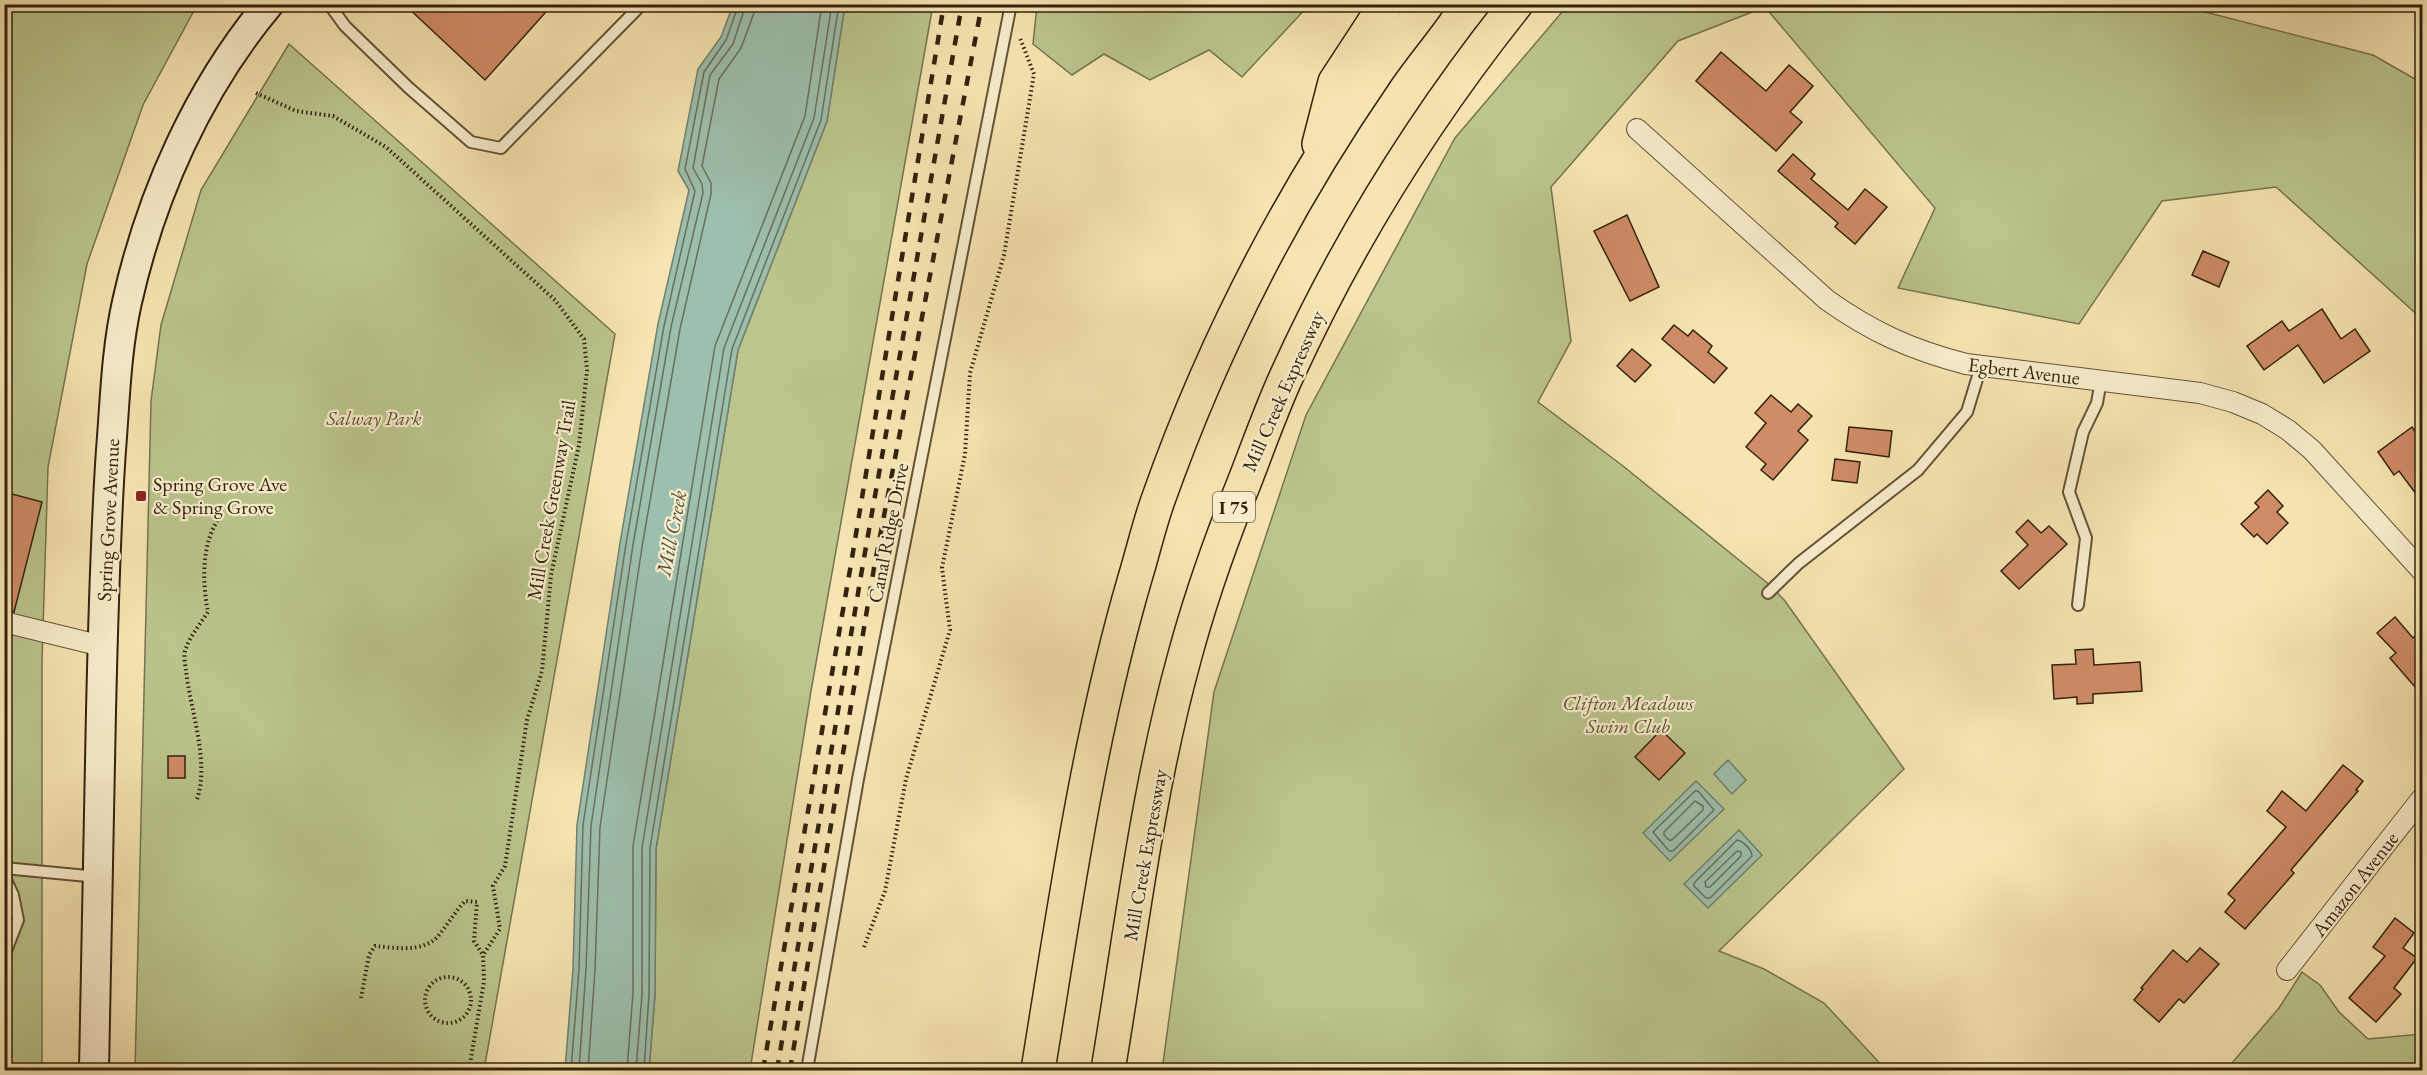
<svg xmlns="http://www.w3.org/2000/svg" width="2427" height="1075" font-family="'EB Garamond',serif">
  <style>
    .green { fill: #bbc58d; stroke: #76744e; stroke-width: 1.5 }
    .water { fill: #9dbfad; stroke: #72806d; stroke-width: 1.5 }
    .lines { fill: none; stroke-linecap: round; stroke-linejoin: round }
    .shore { stroke: #68705e; stroke-width: 1.5 }
    .building { fill: #d08c67; stroke: #32220e; stroke-width: 1.5 }
    .service-casing { stroke: #635337; stroke-width: 14 }
    .minor-casing { stroke: #635337; stroke-width: 22 }
    .secondary-casing { stroke: #32220e; stroke-width: 32 }
    .motorway-casing { stroke: #32220e; stroke-width: 36 }
    .path { stroke: #32220e; stroke-width: 4; stroke-dasharray: 1.5 3; stroke-linecap: butt }
    .service { stroke: #f9eecd; stroke-width: 10 }
    .minor { stroke: #f9eecd; stroke-width: 20 }
    .secondary { stroke: #f9eecd; stroke-width: 28 }
    .motorway { stroke: #f6e5b2; stroke-width: 33 }
    .rail { stroke: #32220e; stroke-width: 4.5; stroke-dasharray: 10 10; stroke-linecap: butt }
    .poi-dot { fill: #8f2418; stroke: #f9eecd; stroke-width: 2 }
    .labels { text-anchor: middle; dominant-baseline: central; stroke-width: 4.5; stroke-linejoin: round; paint-order: stroke }
    .shield { fill: #f9eecd; stroke: #6e5f47; stroke-width: 1.5 }
    .shield-label { font-size: 18px; font-weight: bold; fill: #32220e }
    .street-label { font-size: 20px; fill: #32220e; stroke: #f9eecd }
    .park-label { font-size: 20px; font-style: italic; fill: #5b5334; stroke: #f9eecd }
    .poi-label { font-size: 20px; fill: #32220e; stroke: #f9eecd; text-anchor: start }
    .water-label { font-size: 21px; font-style: italic; fill: #52513e; stroke: #f9eecd }
  </style>
  <rect width="100%" height="100%" fill="#f6e5b2"/>
  <filter id="stains"><feTurbulence type="fractalNoise" baseFrequency=".00333" numOctaves="4"/><feColorMatrix values="0 0 0 0 .2 0 0 0 0 .09 0 0 0 0 .02 0 0 0 .5 -.17"/></filter>
  <radialGradient id="worn" r=".72"><stop offset=".6" stop-color="#630" stop-opacity="0"/><stop offset="1" stop-color="#630" stop-opacity=".3"/></radialGradient>
  <g class="green">
    <polygon points="5,5 197,5 143,105 87,264 48,467 42,661 42,1070 5,1070"/>
    <polygon points="845,5 933,5 811,691 750,1070 649,1070 655,994 656,849 738,350 827,121"/>
    <polygon points="1037,5 1037,4 1309,5 1242,77 1209,50 1150,80 1104,54 1072,75 1033,44"/>
    <polygon points="1568,5 2178,5 2373,55 2422,83 2422,319 2276,187 2162,201 2079,324 1898,288 1935,208 1765,7 1678,41 1551,187 1571,341 1538,402 1623,466 1771,586 1785,601 1904,769 1719,951 1764,969 1824,1003 1886,1070 1162,1070 1214,692 1306,415 1455,138"/>
    <polygon points="289,44 615,334 484,1070 135,1070 151,401 161,325 201,190"/>
    <polygon points="2302,972 2320,985 2339,1012 2368,1039 2422,1034 2422,1070 2226,1070 2279,1008"/>
  </g>
  <g class="water">
    <polygon points="733,5 845,5 827,121 738,350 656,849 655,994 649,1070 565,1070 573,969 577,825 620,543 658,324 689,190 678,171 698,69 721,37"/>
    <polygon points="1728,760 1746,780 1732,794 1714,774"/>
    <polygon points="1696,781 1724,809 1670,861 1643,833"/>
    <polygon points="1739,830 1762,855 1708,908 1684,884"/>
  </g>
  <g class="lines">
    <g class="shore">
      <polygon points="1695,791 1698,791 1714,810 1673,851 1669,851 1653,832"/>
      <polygon points="1695,801 1703,806 1703,810 1672,840 1669,840 1664,835 1664,832"/>
      <path d="M1737,840C1743,841 1752,850 1752,856L1710,898H1706L1694,886V883Z"/>
      <polygon points="1737,851 1741,852 1741,856 1710,887 1706,887 1705,882"/>
      <polyline points="571,1070 579,969 583,825 626,544 664,326 695,191 685,169 704,72 726,40 739,4"/>
      <polyline points="579,1070 586,969 591,826 633,545 671,327 703,193 702,184 693,168 710,75 733,44 746,4"/>
      <polyline points="588,1070 595,970 600,827 642,547 680,329 711,194 711,183 702,166 719,79 741,48 754,13 755,4"/>
      <polyline points="627,1070 633,993 633,846 715,346 805,116 822,4"/>
      <polyline points="636,1070 642,994 642,848 724,348 814,118 832,4"/>
      <polyline points="644,1070 649,994 650,848 732,349 821,120 839,4"/>
    </g>
  </g>
  <g class="building">
    <polygon points="404,4 553,4 485,80"/>
    <polygon points="1721,52 1766,91 1789,65 1813,86 1790,112 1802,122 1776,151 1696,81"/>
    <polygon points="1793,154 1815,174 1811,179 1848,210 1865,189 1887,207 1855,244 1835,227 1838,223 1778,171"/>
    <polygon points="1627,215 1659,287 1630,301 1594,231"/>
    <polygon points="2203,251 2229,262 2219,287 2192,275"/>
    <polygon points="2322,309 2341,339 2355,329 2370,351 2324,383 2298,345 2264,370 2247,346 2282,321 2289,331"/>
    <polygon points="1674,325 1688,336 1693,330 1712,346 1708,352 1727,368 1714,383 1662,339"/>
    <polygon points="1632,349 1651,365 1635,382 1617,366"/>
    <polygon points="1771,395 1791,412 1798,404 1812,416 1798,431 1808,440 1773,480 1761,470 1766,464 1746,447 1766,423 1755,413"/>
    <polygon points="1849,427 1892,431 1889,457 1846,451"/>
    <polygon points="2412,427 2422,442 2422,502 2399,471 2394,475 2378,452"/>
    <polygon points="1835,459 1860,462 1857,483 1832,480"/>
    <polygon points="2268,490 2283,506 2277,512 2288,523 2267,544 2257,534 2254,537 2241,524 2259,507 2255,503"/>
    <polygon points="12,494 42,502 14,612 4,610 4,521"/>
    <polygon points="2028,520 2041,533 2049,526 2067,544 2019,589 2001,571 2028,545 2016,532"/>
    <polygon points="2395,617 2413,638 2415,636 2422,644 2422,695 2390,658 2396,653 2377,633"/>
    <polygon points="2093,649 2094,665 2140,662 2142,691 2093,694 2093,703 2077,704 2077,697 2054,699 2052,665 2076,664 2075,650"/>
    <polygon points="1661,730 1685,753 1659,780 1635,757"/>
    <rect x="168" y="756" width="17" height="22"/>
    <polygon points="2343,765 2363,781 2356,790 2358,791 2291,870 2294,873 2245,929 2225,912 2235,900 2228,894 2286,827 2267,811 2282,791 2306,811"/>
    <polygon points="2395,918 2414,933 2403,948 2417,958 2394,988 2401,994 2376,1022 2349,998 2385,956 2373,947"/>
    <polygon points="2200,948 2219,964 2184,1003 2179,999 2159,1022 2134,1000 2143,989 2141,988 2173,950 2187,962"/>
  </g>
  <g class="lines">
    <defs>
      <g id="service">
        <polyline points="329,4 345,26 409,88 471,142 501,148 642,4"/>
        <polyline points="1768,593 1799,563 1918,470 1967,412 1981,366"/>
        <polyline points="2078,605 2086,538 2069,492 2083,432 2097,403 2101,380"/>
        <polyline points="4,868 98,877"/>
        <polyline points="4,876 13,895 18,920 4,956"/>
        <polyline points="807,1070 858,779 1011,4"/>
      </g>
      <g id="minor">
        <path d="M1637,129L1827,300C1872,332 1912,350 1966,364L2200,393L2233,402L2262,414L2288,430L2312,450L2422,571"/>
        <polyline points="4,622 102,646"/>
        <polyline points="2287,970 2422,798"/>
      </g>
      <path id="secondary" d="M94,1070C96,950 99,831 101,711C103,624 105,537 111,450C115,401 116,351 127,302C151,195 198,89 269,4"/>
      <g id="motorway">
        <polyline points="1319,144 1335,82 1386,4"/>
        <path d="M1038,1070C1065,905 1088,739 1135,578C1143,552 1149,525 1158,500C1211,350 1285,205 1375,74C1391,50 1410,28 1427,4"/>
        <path d="M1108,1070C1131,933 1147,793 1184,659C1200,599 1221,540 1244,483C1258,447 1271,410 1287,375C1347,243 1425,118 1516,4"/>
      </g>
    </defs>
    <use href="#service" class="service-casing"/>
    <use href="#minor" class="minor-casing"/>
    <use href="#secondary" class="secondary-casing"/>
    <use href="#motorway" class="motorway-casing"/>
    <g class="path">
      <polyline points="256,93 296,111 333,116 386,147 555,300 584,339 587,370 579,445 551,575 542,671 527,720 505,866 493,886 500,929 483,955 484,981 469,1070"/>
      <path d="M197,799C210,763 190,708 186,671C185,664 183,654 186,648C190,636 201,623 208,612C202,581 201,540 222,514"/>
      <polyline points="864,947 885,891 906,779 950,630 942,568 965,454 970,373 1004,255 1034,74 1020,38"/>
      <circle cx="448" cy="1000" r="23"/>
      <path d="M361,998L369,955L375,946C395,948 425,953 439,935C448,924 455,912 465,901L477,902L474,941L483,955"/>
    </g>
    <use href="#service" class="service"/>
    <use href="#minor" class="minor"/>
    <use href="#secondary" class="secondary"/>
    <use href="#motorway" class="motorway"/>
    <g class="rail">
      <polyline points="763,1070 851,564 944,4"/>
      <polyline points="777,1070 864,558 962,4"/>
      <polyline points="790,1070 874,568 982,4"/>
    </g>
  </g>
  <rect class="poi-dot" x="135" y="490" width="12" height="12" rx="3"/>
  <g class="labels">
    <rect class="shield" x="1213" y="492" width="42" height="30" rx="4.5"/>
    <g class="shield-label">
      <text x="1234" y="507">I 75</text>
    </g>
    <g class="street-label">
      <text transform="translate(2024 371) rotate(7)">Egbert Avenue</text>
      <text transform="translate(1283 391) rotate(-66)">Mill Creek Expressway</text>
      <text transform="translate(551 500) rotate(-80)">Mill Creek Greenway Trail</text>
      <text transform="translate(108 520) rotate(-87)">Spring Grove Avenue</text>
      <text transform="translate(888 533) rotate(-79)">Canal Ridge Drive</text>
      <text transform="translate(1145 855) rotate(-80)">Mill Creek Expressway</text>
      <text transform="translate(2355 884) rotate(-52)">Amazon Avenue</text>
    </g>
    <g class="park-label">
      <text x="374" y="418">Salway Park</text>
      <text x="1628" y="703">Clifton Meadows<tspan x="1628" dy="23">Swim Club</tspan></text>
    </g>
    <g class="poi-label">
      <text x="153" y="484">Spring Grove Ave<tspan x="153" dy="23">&amp; Spring Grove</tspan></text>
    </g>
    <g class="water-label">
      <text transform="translate(671 533) rotate(-79)">Mill Creek</text>
    </g>
  </g>
  <rect width="2427" height="1075" fill="none" stroke="#f6e5b2" stroke-width="24"/>
  <rect x="6" y="6" width="2415" height="1063" fill="none" stroke="#32220e" stroke-width="3"/>
  <rect x="12" y="12" width="2403" height="1051" fill="none" stroke="#32220e" stroke-width="1.5"/>
  <rect width="100%" height="100%" filter="url(#stains)"/>
  <rect width="100%" height="100%" fill="url(#worn)"/>
</svg>
